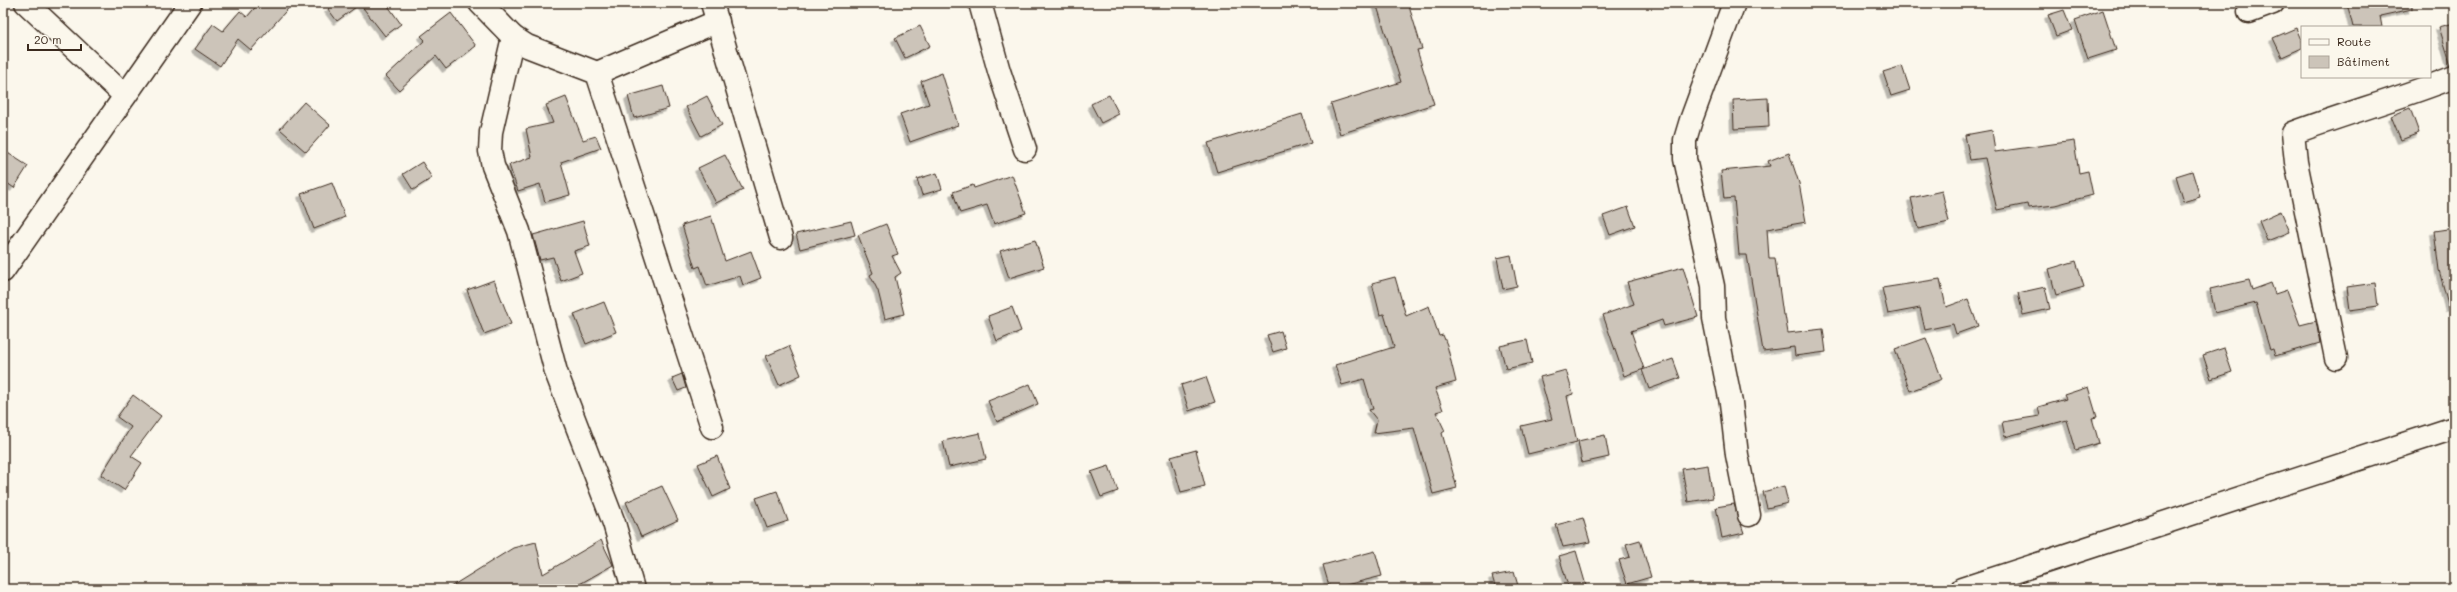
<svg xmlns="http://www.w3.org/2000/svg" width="2457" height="592" font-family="Mali,sans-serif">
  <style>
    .building { fill: #ccc4b9; stroke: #3b2a1e; filter: url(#shadow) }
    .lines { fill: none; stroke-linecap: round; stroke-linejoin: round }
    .minor-casing { stroke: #3b2a1e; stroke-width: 25 }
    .minor { stroke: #fbf7ec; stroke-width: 22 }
  </style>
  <defs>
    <filter id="shadow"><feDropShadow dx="-3.5" dy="3.5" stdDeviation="0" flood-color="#0004"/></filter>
  </defs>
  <rect width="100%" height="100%" fill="#fbf7ec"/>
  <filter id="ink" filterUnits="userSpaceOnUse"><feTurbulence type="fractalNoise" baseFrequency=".025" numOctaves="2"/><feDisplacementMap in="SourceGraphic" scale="8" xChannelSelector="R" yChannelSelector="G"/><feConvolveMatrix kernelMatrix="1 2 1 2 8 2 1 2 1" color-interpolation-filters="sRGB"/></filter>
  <g filter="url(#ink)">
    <g class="building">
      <polygon points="259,3 293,3 251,50 238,39 220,66 195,49 213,24 223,31 240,11 247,17"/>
      <polygon points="336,3 386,3 401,24 385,36 360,4 337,21 328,9"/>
      <polygon points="1376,3 1408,3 1422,49 1417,50 1434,104 1340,134 1331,104 1401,82"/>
      <polygon points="2347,3 2412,3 2412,9 2380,16 2382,27 2353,27"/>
      <polygon points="2064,10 2072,30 2056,36 2048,15"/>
      <polygon points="2103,10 2116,50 2088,59 2075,20"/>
      <polygon points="451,13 476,46 446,69 436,56 399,90 386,76 425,40 421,36"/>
      <polygon points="2454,23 2454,65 2451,65 2439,27"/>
      <polygon points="920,26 930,46 905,58 895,38"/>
      <polygon points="2296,28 2302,42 2302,48 2282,57 2273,38"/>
      <polygon points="1902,66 1910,90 1891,96 1883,72"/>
      <polygon points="942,73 958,125 910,142 900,114 929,104 921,81"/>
      <polygon points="663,86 669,108 634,118 628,96"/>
      <polygon points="1109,95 1119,114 1101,123 1091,104"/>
      <polygon points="707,96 722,125 701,136 686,107"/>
      <polygon points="566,97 583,140 596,136 601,148 561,162 570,195 545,202 540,184 518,191 509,165 532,157 526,129 553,123 546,105"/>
      <polygon points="1768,98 1769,127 1734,129 1733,100"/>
      <polygon points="304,102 330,125 306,152 280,129"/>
      <polygon points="2410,108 2419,133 2401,140 2391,116"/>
      <polygon points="1302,114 1311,143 1217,172 1208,143"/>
      <polygon points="1992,130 1995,152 2074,141 2079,173 2088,171 2093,195 2055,205 2028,208 2027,204 1997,210 1985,158 1970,160 1965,135"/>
      <polygon points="3,150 28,166 14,188 3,180"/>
      <polygon points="1789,153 1799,183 1806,222 1767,229 1769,258 1775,258 1783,315 1785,315 1788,333 1823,329 1826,352 1795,356 1794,347 1763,351 1747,255 1739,255 1734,198 1724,199 1721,171 1770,166 1768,161"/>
      <polygon points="725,155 743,190 716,203 698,168"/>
      <polygon points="422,162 432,178 413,190 403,174"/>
      <polygon points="2192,171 2200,197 2184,202 2176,176"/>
      <polygon points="937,173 942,189 922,195 917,179"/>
      <polygon points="1012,175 1026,213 994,224 987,205 960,213 953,192 973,185 974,188"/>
      <polygon points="332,183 345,217 314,229 301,194"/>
      <polygon points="1942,191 1949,222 1918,229 1911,198"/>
      <polygon points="1628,207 1635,226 1610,235 1603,216"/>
      <polygon points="2281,211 2290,232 2267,241 2259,221"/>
      <polygon points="711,216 725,261 751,251 761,278 743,285 740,276 707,286 700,266 695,268 682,225"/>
      <polygon points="583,221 590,246 574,251 582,273 561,281 553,257 540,260 533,235"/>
      <polygon points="851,221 855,235 800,249 796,234"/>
      <polygon points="886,224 898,254 892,256 901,273 895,277 904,314 885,319 878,291 870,275 873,273 858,235"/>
      <polygon points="2454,228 2454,307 2449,308 2439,270 2434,231"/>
      <polygon points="1035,240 1044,267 1009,278 1000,251"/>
      <polygon points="1511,255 1517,286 1503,289 1497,258"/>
      <polygon points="2076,261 2084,287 2056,295 2049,269"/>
      <polygon points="1683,267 1698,317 1664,326 1662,320 1631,331 1644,369 1624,376 1603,315 1634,304 1627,282"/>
      <polygon points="1395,277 1406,316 1429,306 1439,336 1443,335 1447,345 1456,382 1435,388 1443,410 1436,412 1445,431 1442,433 1457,488 1433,494 1414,428 1374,433 1377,420 1369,410 1373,409 1364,379 1342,385 1335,365 1394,347 1384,314 1380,315 1372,283"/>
      <polygon points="1940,279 1946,307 1968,299 1978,326 1956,334 1953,324 1925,330 1920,308 1888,314 1882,288"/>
      <polygon points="494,280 511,324 484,334 467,290"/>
      <polygon points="2249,280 2252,290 2271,283 2275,294 2287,290 2300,325 2316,321 2320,343 2275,356 2273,349 2270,350 2256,303 2215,313 2210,289"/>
      <polygon points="2375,283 2378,306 2350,310 2347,287"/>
      <polygon points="2045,287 2050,309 2023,315 2018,293"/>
      <polygon points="604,302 616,332 586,344 574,314"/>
      <polygon points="1012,307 1021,331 997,341 988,316"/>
      <polygon points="1281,331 1286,348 1273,352 1267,335"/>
      <polygon points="1926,338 1942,379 1910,391 1895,349"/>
      <polygon points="1527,340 1532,363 1506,369 1500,346"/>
      <polygon points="789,346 801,375 779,385 766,356"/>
      <polygon points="2224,348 2232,372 2211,379 2203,355"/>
      <polygon points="1673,359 1680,378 1649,389 1642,370"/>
      <polygon points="1566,370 1573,394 1567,396 1577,442 1528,454 1521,426 1552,419 1540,377"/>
      <polygon points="682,374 686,388 678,391 672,378"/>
      <polygon points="1206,377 1215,402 1189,411 1181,385"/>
      <polygon points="1030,384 1038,404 997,422 988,401"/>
      <polygon points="2088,387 2097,417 2092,418 2099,443 2076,450 2067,420 2005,437 2002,422 2040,416 2038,407 2066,399 2064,395"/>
      <polygon points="133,395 161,416 131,456 142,463 124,490 101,475 131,427 117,417"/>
      <polygon points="980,433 986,459 949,467 943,441"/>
      <polygon points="1605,435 1609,457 1582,463 1578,441"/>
      <polygon points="1196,450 1205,486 1181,492 1171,457"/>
      <polygon points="717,456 730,489 713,497 698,464"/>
      <polygon points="1708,465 1713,498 1688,502 1682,469"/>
      <polygon points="1109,466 1118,491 1101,497 1091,472"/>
      <polygon points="662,486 678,520 641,537 626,502"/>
      <polygon points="1784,486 1788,503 1767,508 1763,492"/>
      <polygon points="777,491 788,521 767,528 756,498"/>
      <polygon points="1734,504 1744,533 1722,538 1716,507"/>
      <polygon points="1583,518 1590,542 1563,547 1556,525"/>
      <polygon points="601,540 613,565 571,589 447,589 513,548 536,542 543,574"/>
      <polygon points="1640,540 1651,577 1627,584 1619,560 1630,557 1626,544"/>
      <polygon points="1375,551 1382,576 1330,589 1323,565"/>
      <polygon points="1576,551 1587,589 1569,589 1559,556"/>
      <polygon points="1514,572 1519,589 1496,589 1492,576"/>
    </g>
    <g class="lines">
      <defs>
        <g id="minor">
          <polyline points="26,3 125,96"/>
          <polyline points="480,3 513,37 527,46 597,73 712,427"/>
          <polyline points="712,3 781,238"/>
          <polyline points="980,3 999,71 1025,149"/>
          <polyline points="1734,3 1691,120 1685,140 1685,159 1713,286 1714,318 1731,403 1737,455 1749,515"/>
          <polyline points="2249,12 2273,3"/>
          <polyline points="513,37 491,132 490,151 493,166 519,231 556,372 614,523 633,589"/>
          <polyline points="597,73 718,21"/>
          <polyline points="3,271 190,3"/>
          <path d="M2336,358L2296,162L2293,133C2347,113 2401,98 2454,77"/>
          <polyline points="1962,589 2454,428"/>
        </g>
      </defs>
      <use href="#minor" class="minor-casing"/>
      <use href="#minor" class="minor"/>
    </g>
  </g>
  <rect width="2457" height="592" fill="none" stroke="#fbf7ec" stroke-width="16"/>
  <rect x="8" y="8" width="2441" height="576" fill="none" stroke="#3b2a1e" stroke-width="1.5" filter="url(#ink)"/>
  <rect x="2301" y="26" width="130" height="52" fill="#fbf7ec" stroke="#aea59a"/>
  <rect x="2309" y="39" width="20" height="6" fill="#fbf7ec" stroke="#aea59a"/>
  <text x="2337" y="46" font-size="12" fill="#3b2a1e">Route</text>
  <rect x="2309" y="56" width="20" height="12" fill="#ccc4b9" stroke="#aea59a"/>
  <text x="2337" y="66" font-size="12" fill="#3b2a1e">Bâtiment</text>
  <path d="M28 44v6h53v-6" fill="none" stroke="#3b2a1e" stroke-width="2"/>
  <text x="34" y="44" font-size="12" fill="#3b2a1e" stroke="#fbf7ec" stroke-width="3" paint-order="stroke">20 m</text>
</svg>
